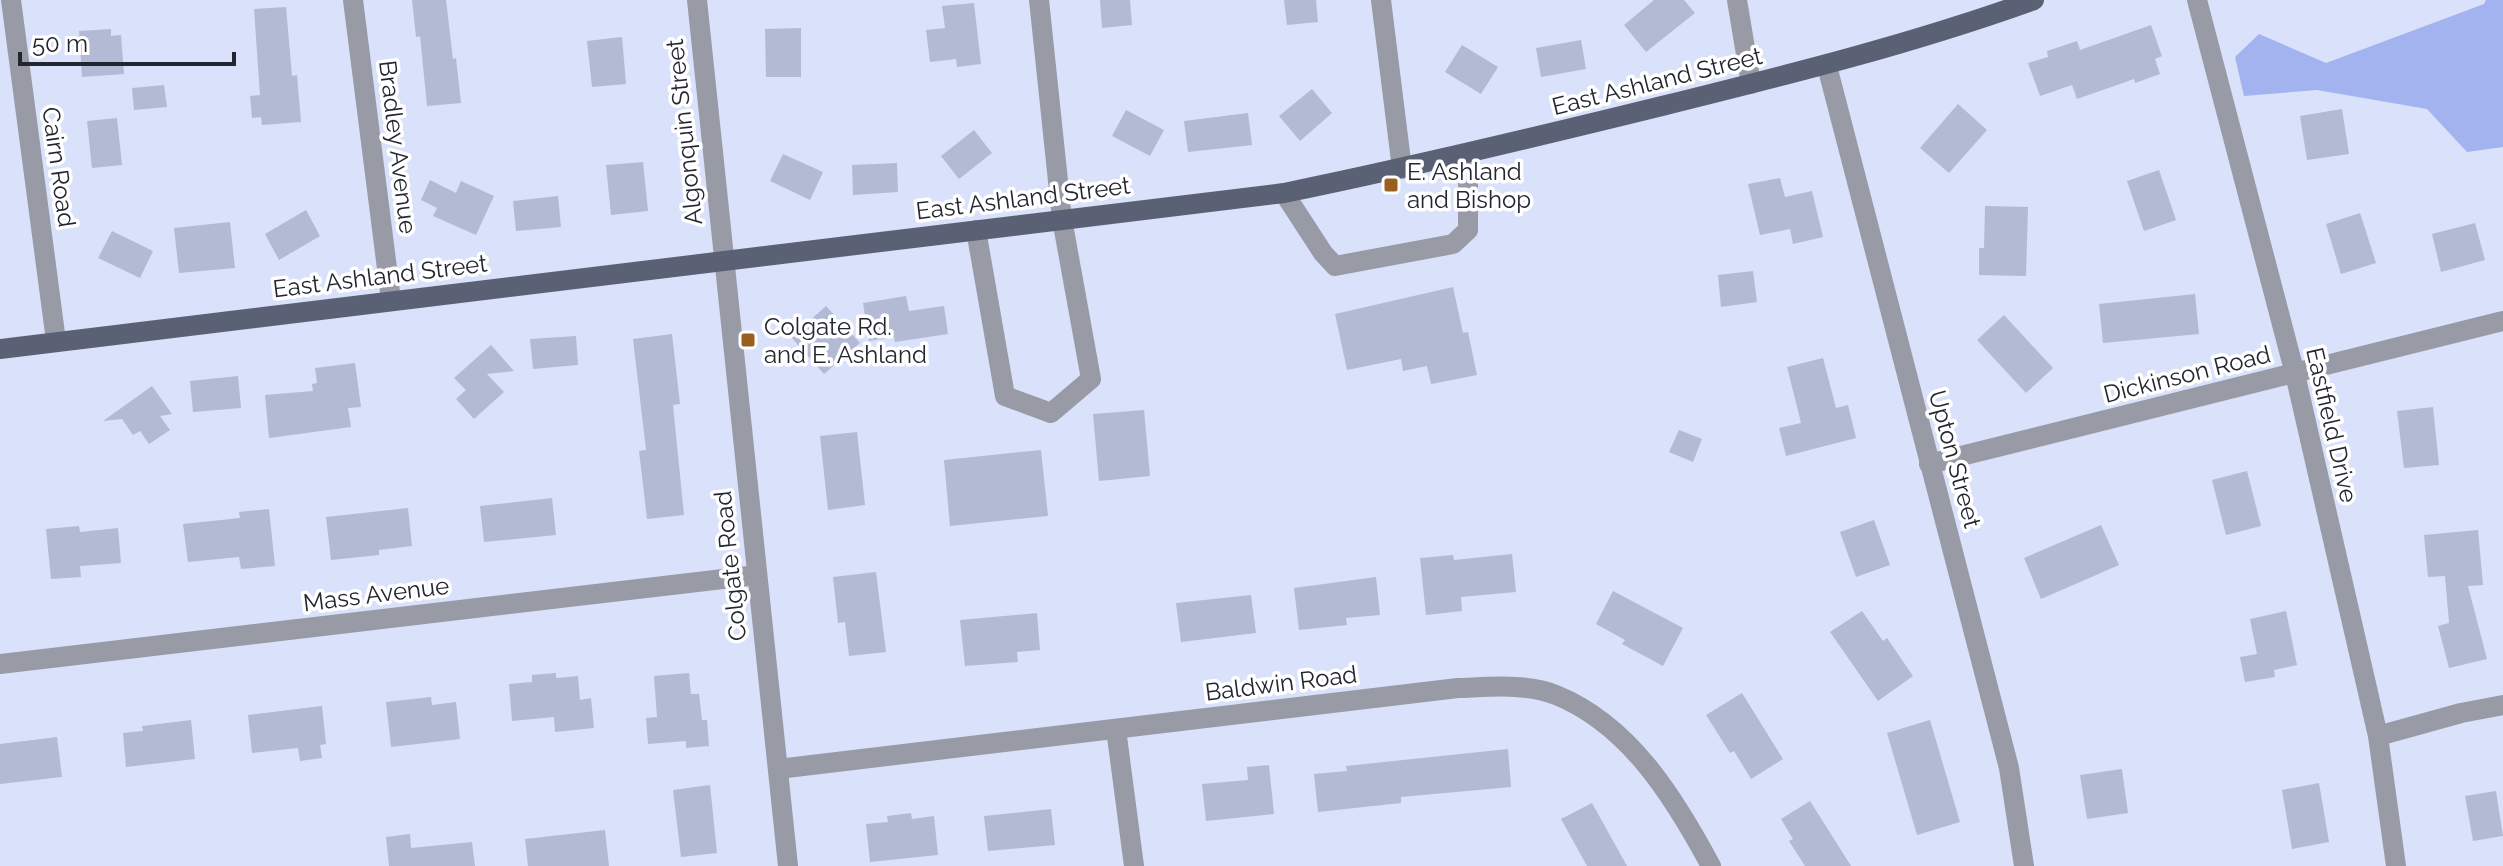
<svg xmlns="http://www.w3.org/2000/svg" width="2503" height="866" font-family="Raleway,sans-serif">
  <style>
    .green { fill: #a3b3ef }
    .building { fill: #b3bad4 }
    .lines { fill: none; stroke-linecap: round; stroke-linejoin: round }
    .minor { stroke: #989ba6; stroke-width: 20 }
    .major { stroke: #5b6174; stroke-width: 20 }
    .poi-dot { fill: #9a5f1f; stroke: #fff; stroke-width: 3 }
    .labels { text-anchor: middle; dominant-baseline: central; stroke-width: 7; stroke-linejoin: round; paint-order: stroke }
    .street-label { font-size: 24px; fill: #23262f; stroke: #fff }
    .poi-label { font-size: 24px; fill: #23262f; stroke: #fff; text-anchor: start }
  </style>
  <rect width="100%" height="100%" fill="#d9e1fb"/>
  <polygon class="green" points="2486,0 2503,0 2503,147 2467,152 2427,109 2317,90 2244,96 2235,57 2259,34 2326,63 2484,4"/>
  <g class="building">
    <polygon points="412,0 446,0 453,59 456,58 461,103 427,106 420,36 416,37"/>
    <polygon points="1100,0 1130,0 1132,25 1102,28"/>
    <polygon points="1284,0 1316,0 1318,22 1287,25"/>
    <polygon points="1654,0 1684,0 1695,13 1646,52 1624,25"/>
    <polygon points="974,3 981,64 957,67 956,59 930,62 926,30 945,28 942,6"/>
    <polygon points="286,7 292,76 297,75 301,122 262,125 261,117 252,118 250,96 260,95 254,9"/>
    <polygon points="2151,25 2162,56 2155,59 2160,74 2135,83 2134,79 2077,99 2072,85 2040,96 2028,63 2048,57 2047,51 2077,41 2080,50"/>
    <polygon points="801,28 801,77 766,77 765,29"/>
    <polygon points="111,29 111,36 121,35 124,74 82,77 79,31"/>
    <polygon points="622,37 626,84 592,87 587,41"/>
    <polygon points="1581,40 1586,69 1541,77 1536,48"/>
    <polygon points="1462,45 1498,67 1481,94 1445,72"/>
    <polygon points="164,85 167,107 134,110 132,88"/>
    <polygon points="1312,89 1332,113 1300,141 1279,116"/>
    <polygon points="1958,104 1987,130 1949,173 1920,148"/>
    <polygon points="2342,109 2349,154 2307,160 2300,116"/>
    <polygon points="1126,110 1164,130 1150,156 1112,136"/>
    <polygon points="1248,113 1252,145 1188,152 1184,121"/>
    <polygon points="117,118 122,165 92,168 87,121"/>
    <polygon points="974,130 992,153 959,179 941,156"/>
    <polygon points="783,154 823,172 810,200 770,181"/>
    <polygon points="643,162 648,211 611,215 606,165"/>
    <polygon points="897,163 898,192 853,195 852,165"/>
    <polygon points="2159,170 2176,220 2144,231 2127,181"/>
    <polygon points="1780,178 1785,197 1812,191 1823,237 1793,244 1790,229 1760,235 1748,184"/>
    <polygon points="430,180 456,193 461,181 494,196 476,235 433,216 437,208 421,200"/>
    <polygon points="558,196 561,227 516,231 513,201"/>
    <polygon points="1985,206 2028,207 2026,276 1979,275 1979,248 1984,248"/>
    <polygon points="306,210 320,236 279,260 265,234"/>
    <polygon points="2360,213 2376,263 2341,274 2326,224"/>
    <polygon points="230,222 235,268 179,273 174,228"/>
    <polygon points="2475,223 2485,260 2441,272 2432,234"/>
    <polygon points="112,231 153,251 140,278 98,258"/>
    <polygon points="1753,271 1757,302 1721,307 1718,275"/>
    <polygon points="1453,287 1463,333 1468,332 1477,375 1431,384 1427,366 1403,371 1401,359 1347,370 1335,314"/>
    <polygon points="2195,294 2199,334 2103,343 2099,304"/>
    <polygon points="906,296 909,311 944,306 948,334 895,342 894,337 869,341 863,303"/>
    <polygon points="826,306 860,343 824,374 791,337"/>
    <polygon points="2004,315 2053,368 2026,393 1977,340"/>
    <polygon points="672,334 680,404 673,405 684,515 647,519 639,451 646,450 633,339"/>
    <polygon points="576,336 578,365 533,369 530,339"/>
    <polygon points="491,345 514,371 487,374 504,392 474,419 456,399 466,390 454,378"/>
    <polygon points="1823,358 1836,408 1848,405 1856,438 1786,456 1779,428 1801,423 1787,367"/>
    <polygon points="355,363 361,407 348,408 351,427 269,438 265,395 313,391 312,384 317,383 315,368"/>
    <polygon points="238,376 241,408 193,412 190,381"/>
    <polygon points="152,386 172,414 160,416 170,430 149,444 140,431 133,435 122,419 103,421"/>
    <polygon points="2433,407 2439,465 2404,468 2397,411"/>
    <polygon points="1144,410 1150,476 1099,481 1093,414"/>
    <polygon points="1679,430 1702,439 1693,462 1669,452"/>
    <polygon points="857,432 865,505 828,510 820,436"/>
    <polygon points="1041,450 1048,516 950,526 944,460"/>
    <polygon points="2247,471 2261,526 2226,535 2212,480"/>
    <polygon points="552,498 556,535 484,542 480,506"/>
    <polygon points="408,508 412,546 379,550 379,555 331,560 326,517"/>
    <polygon points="269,509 275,566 241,569 239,557 188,562 183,524 240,518 239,512"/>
    <polygon points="1874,520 1890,565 1856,577 1840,532"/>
    <polygon points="2101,525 2119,565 2041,599 2024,558"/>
    <polygon points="79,526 80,532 118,528 121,563 80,566 81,577 51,579 46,529"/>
    <polygon points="2478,530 2483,585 2468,586 2487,659 2449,668 2438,626 2449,623 2445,576 2428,577 2424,535"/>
    <polygon points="1512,554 1516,592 1461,597 1462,611 1426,615 1420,558 1453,555 1454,560"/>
    <polygon points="876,572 886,652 849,656 845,622 838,623 833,577"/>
    <polygon points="1376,577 1380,615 1346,618 1347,625 1299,630 1294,588"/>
    <polygon points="1613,591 1683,628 1663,666 1622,644 1625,640 1596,624"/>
    <polygon points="1251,595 1256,633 1181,642 1176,603"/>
    <polygon points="1862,611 1883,641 1887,638 1913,676 1878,701 1830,632"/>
    <polygon points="2286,611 2297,665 2274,670 2275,677 2245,682 2240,657 2257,654 2250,619"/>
    <polygon points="1037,613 1040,650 1017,652 1018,662 965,666 960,620"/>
    <polygon points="556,673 556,678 578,676 580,700 591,698 594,728 555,732 554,717 512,721 509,684 532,682 532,675"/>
    <polygon points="689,673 691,694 699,694 702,720 707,720 709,746 686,748 686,741 648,744 646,718 657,717 654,676"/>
    <polygon points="1742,693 1783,759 1751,779 1734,751 1730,753 1706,715"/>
    <polygon points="431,697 432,705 456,702 460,739 391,747 386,702"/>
    <polygon points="322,706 326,744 320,745 322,758 300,761 298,748 252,753 248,715"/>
    <polygon points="191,720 195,759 126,767 123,733 143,731 142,726"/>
    <polygon points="1930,720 1960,822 1917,835 1887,733"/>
    <polygon points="57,737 62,777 0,784 0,744"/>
    <polygon points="1508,749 1511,787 1401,797 1401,803 1318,812 1314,774 1347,771 1346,766"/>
    <polygon points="1269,765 1274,814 1206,821 1202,784 1248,780 1247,767"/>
    <polygon points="2122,769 2128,813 2087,819 2080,775"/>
    <polygon points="2319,783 2329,842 2292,849 2282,790"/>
    <polygon points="710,785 717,853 681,857 673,790"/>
    <polygon points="2496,791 2503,836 2473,841 2465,796"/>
    <polygon points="1810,801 1851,866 1805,866 1789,841 1793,839 1781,819"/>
    <polygon points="1592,803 1627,866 1587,866 1561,819"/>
    <polygon points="1051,809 1055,845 988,851 984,816"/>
    <polygon points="911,813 912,819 934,816 938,855 870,862 866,824 888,822 887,816"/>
    <polygon points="605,830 609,866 528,866 525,839"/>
    <polygon points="410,834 411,848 472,842 475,866 389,866 386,837"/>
  </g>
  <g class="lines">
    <g class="minor">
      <polyline points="11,0 56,341"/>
      <polyline points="353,0 391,300"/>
      <polyline points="697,0 788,866"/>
      <polyline points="1381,0 1402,169"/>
      <polyline points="1737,0 1751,84"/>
      <polyline points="2197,0 2295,374 2378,736 2396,866"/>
      <polyline points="1827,66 2009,768 2024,866"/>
      <polyline points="1284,193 1323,253 1335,266 1453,244 1468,230 1468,153"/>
      <polyline points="976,230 1005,396 1051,413 1091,379 1062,219 1039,0"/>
      <polyline points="1929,464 2503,321"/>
      <polyline points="0,664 757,575"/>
      <polyline points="1116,729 1134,866"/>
      <polyline points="2378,736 2461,713 2503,705"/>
      <path d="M778,769L1458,688C1490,687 1526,683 1556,695C1630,725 1675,799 1711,866"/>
    </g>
    <path class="major" d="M0,349L1284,193C1411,167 1536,137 1662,106C1787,75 1912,44 2034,0"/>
  </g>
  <g class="poi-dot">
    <rect x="1383" y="177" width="16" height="16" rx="4"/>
    <rect x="740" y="332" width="16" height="16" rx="4"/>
  </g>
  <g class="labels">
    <g class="street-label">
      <text transform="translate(1657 81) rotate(-14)">East Ashland Street</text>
      <text transform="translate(684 132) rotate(-96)">Algonquin Street</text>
      <text transform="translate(398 147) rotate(83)">Bradley Avenue</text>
      <text transform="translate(59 167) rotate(82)">Cairn Road</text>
      <text transform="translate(1023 198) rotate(-7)">East Ashland Street</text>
      <text transform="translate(380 276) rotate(-7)">East Ashland Street</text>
      <text transform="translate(2187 374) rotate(-14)">Dickinson Road</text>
      <text transform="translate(2332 425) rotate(77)">Eastfield Drive</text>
      <text transform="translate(1955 459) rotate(75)">Upton Street</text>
      <text transform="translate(730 566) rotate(-96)">Colgate Road</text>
      <text transform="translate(376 594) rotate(-7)">Mass Avenue</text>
      <text transform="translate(1281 683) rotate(-7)">Baldwin Road</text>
    </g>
    <g class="poi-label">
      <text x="1407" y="171">E. Ashland<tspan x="1407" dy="28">and Bishop</tspan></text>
      <text x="764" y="326">Colgate Rd.<tspan x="764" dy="28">and E. Ashland</tspan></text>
    </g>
  </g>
  <path d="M20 52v12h214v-12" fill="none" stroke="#23262f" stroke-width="4"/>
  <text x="32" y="52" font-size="24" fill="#23262f" stroke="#ffffff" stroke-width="6" paint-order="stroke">50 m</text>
</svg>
